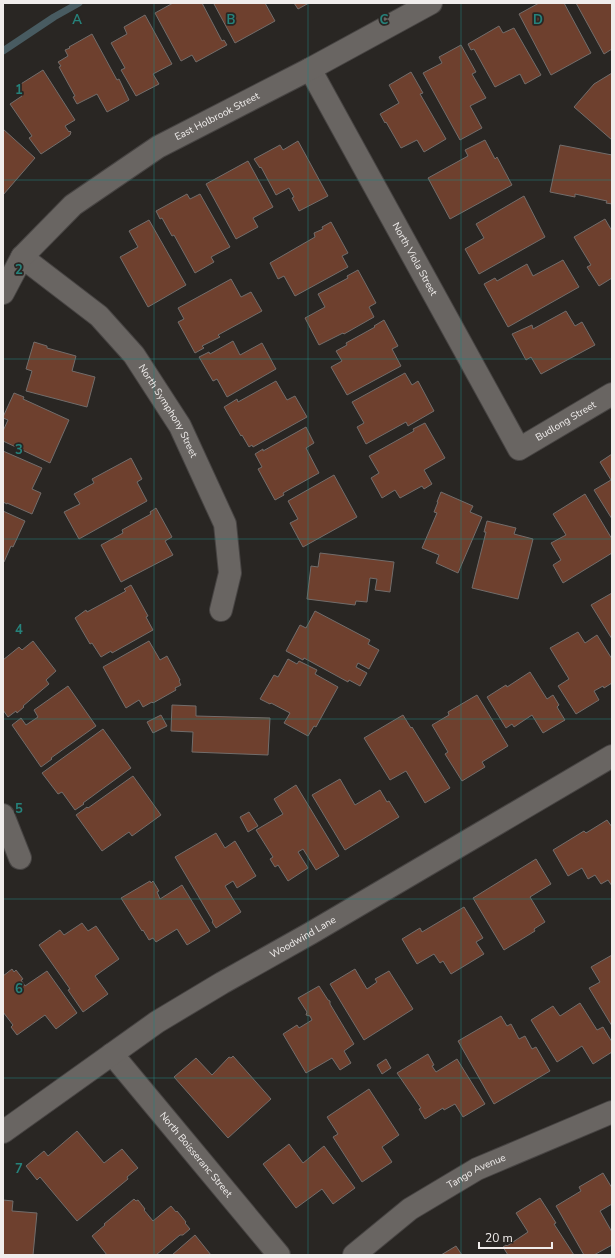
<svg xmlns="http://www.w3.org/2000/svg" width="615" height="1258" font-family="'Nunito Sans',sans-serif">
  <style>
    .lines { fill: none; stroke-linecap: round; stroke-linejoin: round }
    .stream { stroke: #485b61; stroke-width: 7 }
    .building { fill: #6e402e; stroke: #726d6b }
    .street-casing { stroke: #474443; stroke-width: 24 }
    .street { stroke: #696562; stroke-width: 22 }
    .grid { fill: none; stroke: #26827b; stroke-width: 1; stroke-opacity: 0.55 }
    .labels { text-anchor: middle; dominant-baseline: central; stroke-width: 3.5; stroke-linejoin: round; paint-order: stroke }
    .street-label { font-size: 10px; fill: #f0edec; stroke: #292623 }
    .grid-label { font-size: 13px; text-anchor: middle; font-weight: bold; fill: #26827b; stroke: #292623; stroke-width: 3.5; stroke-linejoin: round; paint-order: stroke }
  </style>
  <rect width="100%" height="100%" fill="#292623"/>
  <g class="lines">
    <polyline class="stream" points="3,51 54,17 79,3"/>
  </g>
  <g class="building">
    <polygon points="173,3 202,3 222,41 224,40 227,45 196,62 192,55 181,61 155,13"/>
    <polygon points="216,3 265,3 275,21 235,43 214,4"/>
    <polygon points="294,3 309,3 298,9"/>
    <polygon points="539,3 564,3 591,53 551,75 519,14"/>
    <polygon points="576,3 612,3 612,49 604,54"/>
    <polygon points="145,15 172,64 153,74 159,84 136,96 121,70 125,68 111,43 127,34 124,27"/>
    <polygon points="499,26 503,33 514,28 541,75 525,84 520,74 495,87 474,49 471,50 468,44"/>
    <polygon points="92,34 117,80 119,79 129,100 107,112 97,94 77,104 73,97 75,96 59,67 61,66 58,62 68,56 65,50 70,48 69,47"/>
    <polygon points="461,45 476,72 472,74 486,98 470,106 482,128 460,140 423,73 442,63 439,57"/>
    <polygon points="43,70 75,120 65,126 69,132 70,131 71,132 70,135 41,154 29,138 32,136 10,104 22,96 16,87"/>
    <polygon points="411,72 423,93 420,94 446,139 424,152 417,140 401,148 386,122 385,123 380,114 399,103 389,85"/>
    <polygon points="612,73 612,140 574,107 594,84"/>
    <polygon points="3,129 35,158 3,195"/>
    <polygon points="485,140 495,159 497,157 512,185 450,219 428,178 468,156 465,150"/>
    <polygon points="298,141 328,196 299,211 292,198 294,197 289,188 276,195 261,167 260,168 254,159 280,145 283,150"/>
    <polygon points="560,145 612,155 612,204 606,203 607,201 575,194 575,197 550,192"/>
    <polygon points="248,161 273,207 253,218 258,227 236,239 206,184"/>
    <polygon points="187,194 190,199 200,194 230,247 211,257 214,262 195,273 174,235 172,236 162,218 160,219 156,211"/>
    <polygon points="524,196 545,237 479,274 465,249 484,238 476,224"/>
    <polygon points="605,219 612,231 612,278 599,286 587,267 591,265 574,237"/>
    <polygon points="149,220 186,285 148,307 120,257 138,247 129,231"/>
    <polygon points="331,222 348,253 342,256 348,267 295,296 284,276 278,279 270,263 315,237 314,233 323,229 322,227"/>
    <polygon points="563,260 579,287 508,327 484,284 495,278 497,281 527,264 533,276"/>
    <polygon points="358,270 376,303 369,307 374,317 344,334 343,333 319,345 305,318 325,307 318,294 348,278 347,276"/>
    <polygon points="231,279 241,297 251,292 262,311 218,335 220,337 202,346 204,348 195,353 178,322 184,319 178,308"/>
    <polygon points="566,311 575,326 582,322 595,345 541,374 531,357 526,360 512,334 532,325 533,329"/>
    <polygon points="384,320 398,346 392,349 401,366 347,395 331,367 342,361 336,351 347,345 346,343 375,327 374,326"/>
    <polygon points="233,341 240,355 262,343 276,369 227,397 217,379 213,381 199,357 209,352 210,354"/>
    <polygon points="34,342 47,346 47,348 76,356 72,371 95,377 87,407 26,391 32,371 26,369"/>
    <polygon points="405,373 412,385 418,381 434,411 408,426 406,422 366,444 357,427 364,423 352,402"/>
    <polygon points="276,381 287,400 295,396 307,417 253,447 252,445 249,447 242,435 241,436 224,407 237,399 238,402"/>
    <polygon points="14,393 24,397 23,399 69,420 50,463 3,441 3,431 8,420 3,418 3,417"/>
    <polygon points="425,423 445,458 424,470 432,484 424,489 422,486 400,498 395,490 382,498 371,478 379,473 369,456 414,431 413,429"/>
    <polygon points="306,427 314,443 306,448 319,473 283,493 284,495 275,500 258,469 262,467 255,454 263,449 263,451"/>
    <polygon points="3,451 42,468 32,489 41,493 32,514 7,503 7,504 3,502"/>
    <polygon points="612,454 612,519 594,490 611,480 600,462"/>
    <polygon points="131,458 142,479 137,482 147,501 79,539 64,512 80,504 74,494 94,483 92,479"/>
    <polygon points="334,475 357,517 303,547 290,523 298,519 288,501"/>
    <polygon points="441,492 473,506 470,512 482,517 458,573 436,563 439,555 422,548 437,513 434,512 438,502 437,502"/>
    <polygon points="585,494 612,539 612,553 563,583 553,565 561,560 551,543 566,535 553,514"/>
    <polygon points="156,508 172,537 165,541 173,555 121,582 101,545 123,533 122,530 151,514 150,512"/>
    <polygon points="3,511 25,521 13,547 11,546 4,562 3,562"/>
    <polygon points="487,521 516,528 514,534 533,539 518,599 472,588 486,532 484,532"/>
    <polygon points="320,553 394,562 390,592 375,590 377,579 370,578 367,602 356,601 355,605 307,599 311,566 318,567"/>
    <polygon points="131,585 148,616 146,617 153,630 112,653 111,651 101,657 92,643 90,644 75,618 86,610 87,612 126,591 124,589"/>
    <polygon points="612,593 612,639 591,605"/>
    <polygon points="315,611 370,640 368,644 379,650 369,669 358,663 356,667 367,673 360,686 349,680 348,682 304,658 303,660 286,651 300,625 306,628"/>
    <polygon points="578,632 585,643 597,635 612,659 612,683 604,688 603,686 594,691 599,700 576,714 558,686 569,679 550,648"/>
    <polygon points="33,641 56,671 46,680 49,684 23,706 24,707 17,713 16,711 8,717 3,710 3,660 19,647 22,650"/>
    <polygon points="149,641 160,660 167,656 180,680 179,681 181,685 175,688 176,690 153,703 152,702 143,707 139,700 126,708 103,667"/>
    <polygon points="288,659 297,664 299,661 317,670 315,674 338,687 316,727 314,726 308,736 284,723 290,713 271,703 270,704 260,699 274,675 278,677"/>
    <polygon points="530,672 547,699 553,695 559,705 557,707 565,720 543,733 532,715 514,727 512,724 506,728 487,697 506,685 507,687"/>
    <polygon points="68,686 96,726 51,758 52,759 41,767 12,725 21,718 26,725 38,717 34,710"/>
    <polygon points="477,695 508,746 482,762 485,767 462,781 445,754 448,752 432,725 449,715 448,712"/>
    <polygon points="172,705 196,706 196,716 270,718 268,755 192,752 193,732 171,731"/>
    <polygon points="161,715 167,726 153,733 147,722"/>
    <polygon points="403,715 411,728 412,727 450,788 425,803 406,771 390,780 364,738"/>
    <polygon points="103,729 131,768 83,803 84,804 75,810 62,792 58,794 42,773"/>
    <polygon points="133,776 161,815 132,836 129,832 102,851 76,815 87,807 88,808"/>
    <polygon points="340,779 355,805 380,790 387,802 389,801 399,817 345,850 312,795"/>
    <polygon points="296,785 339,856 316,870 303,849 298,852 308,868 288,881 278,865 275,867 270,859 273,857 256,830 283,814 274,799"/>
    <polygon points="249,812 258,826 248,832 240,817"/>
    <polygon points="607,820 612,827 612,886 608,880 601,884 595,875 588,879 582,868 568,876 553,850 584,831 586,833"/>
    <polygon points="216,833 225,848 235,841 256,876 237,888 233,881 225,886 241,912 216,928 212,922 213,921 175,857"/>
    <polygon points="536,859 551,884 530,897 545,922 534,929 535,931 504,950 473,898"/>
    <polygon points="150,881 151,883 153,881 159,891 157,892 160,899 182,885 210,931 187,945 177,929 156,942 153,938 149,940 143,930 142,931 121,898"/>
    <polygon points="464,907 483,938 476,942 484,954 451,974 443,961 440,963 434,954 417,964 402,939 420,928 422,932"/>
    <polygon points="82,923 88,931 96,926 119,959 95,976 108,994 83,1012 68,990 70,989 39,945 60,930 64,935"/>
    <polygon points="612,955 612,1026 589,988 600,982 591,967"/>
    <polygon points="12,969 14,972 16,970 23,979 21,980 25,986 47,971 77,1013 56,1029 45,1015 17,1035 11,1027 13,1025 3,1012 3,976"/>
    <polygon points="355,969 367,989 377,982 375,979 389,971 413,1009 364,1040 330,984"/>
    <polygon points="319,986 328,1000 330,1001 330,1004 354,1044 344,1051 351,1063 340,1070 332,1058 306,1073 283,1034 297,1025 299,1028 312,1020 310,1016 306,1015 307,1012 298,998"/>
    <polygon points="580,1003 597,1030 603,1027 612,1042 612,1052 593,1064 582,1046 557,1062 531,1020 553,1006 560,1016"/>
    <polygon points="501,1016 507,1026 511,1024 519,1039 525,1036 532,1049 536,1047 550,1071 494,1104 458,1041"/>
    <polygon points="428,1054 434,1065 432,1066 436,1072 457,1059 485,1104 463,1117 455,1104 444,1110 443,1108 425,1119 419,1109 421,1108 397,1073"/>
    <polygon points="233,1056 271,1099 228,1138 174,1077 196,1058 212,1075 229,1057 231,1058"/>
    <polygon points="386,1059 391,1068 382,1074 377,1065"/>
    <polygon points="369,1089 399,1135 382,1147 392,1162 362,1182 333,1137 338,1134 327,1117"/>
    <polygon points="77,1131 104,1163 122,1149 138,1168 127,1177 128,1179 77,1221 40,1177 37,1180 26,1166 44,1151 48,1156"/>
    <polygon points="289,1144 303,1163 324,1146 355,1188 333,1204 322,1189 296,1208 263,1164"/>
    <polygon points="603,1173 612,1188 612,1204 600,1211 612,1232 612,1245 594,1255 584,1255 556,1206 581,1191 579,1187"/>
    <polygon points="540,1198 556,1223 554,1224 574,1255 508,1255 503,1247 506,1245 507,1246 528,1232 516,1213"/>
    <polygon points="134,1199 136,1201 138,1200 145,1209 144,1210 153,1221 171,1206 176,1212 177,1211 186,1222 185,1223 190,1229 183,1235 180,1235 156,1255 107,1255 92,1236 105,1225 104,1224"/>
    <polygon points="3,1200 13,1201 12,1211 37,1213 33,1255 3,1255"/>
    <polygon points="195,1235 211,1255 172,1255"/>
    <polygon points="456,1246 462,1255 441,1255"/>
  </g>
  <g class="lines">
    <defs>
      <g id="street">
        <path id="s1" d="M310,69L519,449L612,394"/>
        <path id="s2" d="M22,257L99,316L134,355L180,426L225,524L230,573L221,610"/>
        <path id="s3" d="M3,293L22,257L73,205L158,147L310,69L431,3"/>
        <polyline points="3,815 20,858"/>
        <path id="s4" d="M112,1054L279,1255"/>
        <path id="s5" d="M3,1132L157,1022L222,983L311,933L612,756"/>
        <path id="s6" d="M354,1255L410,1209L477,1169L612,1112"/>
      </g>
    </defs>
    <use href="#street" class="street-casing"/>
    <use href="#street" class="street"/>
  </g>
  <path class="grid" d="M154,3V1255M308,3V1255M461,3V1255M3,180H612M3,359H612M3,539H612M3,719H612M3,899H612M3,1078H612"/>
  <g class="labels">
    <g class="street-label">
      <text stroke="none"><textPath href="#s3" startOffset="283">East Holbrook Street</textPath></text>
      <text stroke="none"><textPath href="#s1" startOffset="217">North Viola Street</textPath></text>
      <text stroke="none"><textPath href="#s2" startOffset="215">North Symphony Street</textPath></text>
      <text stroke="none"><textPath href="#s1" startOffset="488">Budlong Street</textPath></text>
      <text stroke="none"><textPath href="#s5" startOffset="358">Woodwind Lane</textPath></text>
      <text stroke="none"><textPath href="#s4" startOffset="131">North Boisseranc Street</textPath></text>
      <text stroke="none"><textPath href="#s6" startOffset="149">Tango Avenue</textPath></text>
    </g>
  </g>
  <g class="grid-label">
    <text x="77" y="24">A</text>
    <text x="231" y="24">B</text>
    <text x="384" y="24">C</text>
    <text x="538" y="24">D</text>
    <text x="19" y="94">1</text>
    <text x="19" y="274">2</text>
    <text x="19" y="454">3</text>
    <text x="19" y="634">4</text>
    <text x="19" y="813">5</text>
    <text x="19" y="993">6</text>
    <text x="19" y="1173">7</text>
  </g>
  <rect width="615" height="1258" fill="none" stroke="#f0edec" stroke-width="8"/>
  <path d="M479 1242v6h73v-6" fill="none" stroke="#f0edec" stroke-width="2"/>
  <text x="485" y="1242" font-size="12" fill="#f0edec" stroke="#292623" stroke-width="3" paint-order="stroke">20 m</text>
</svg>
